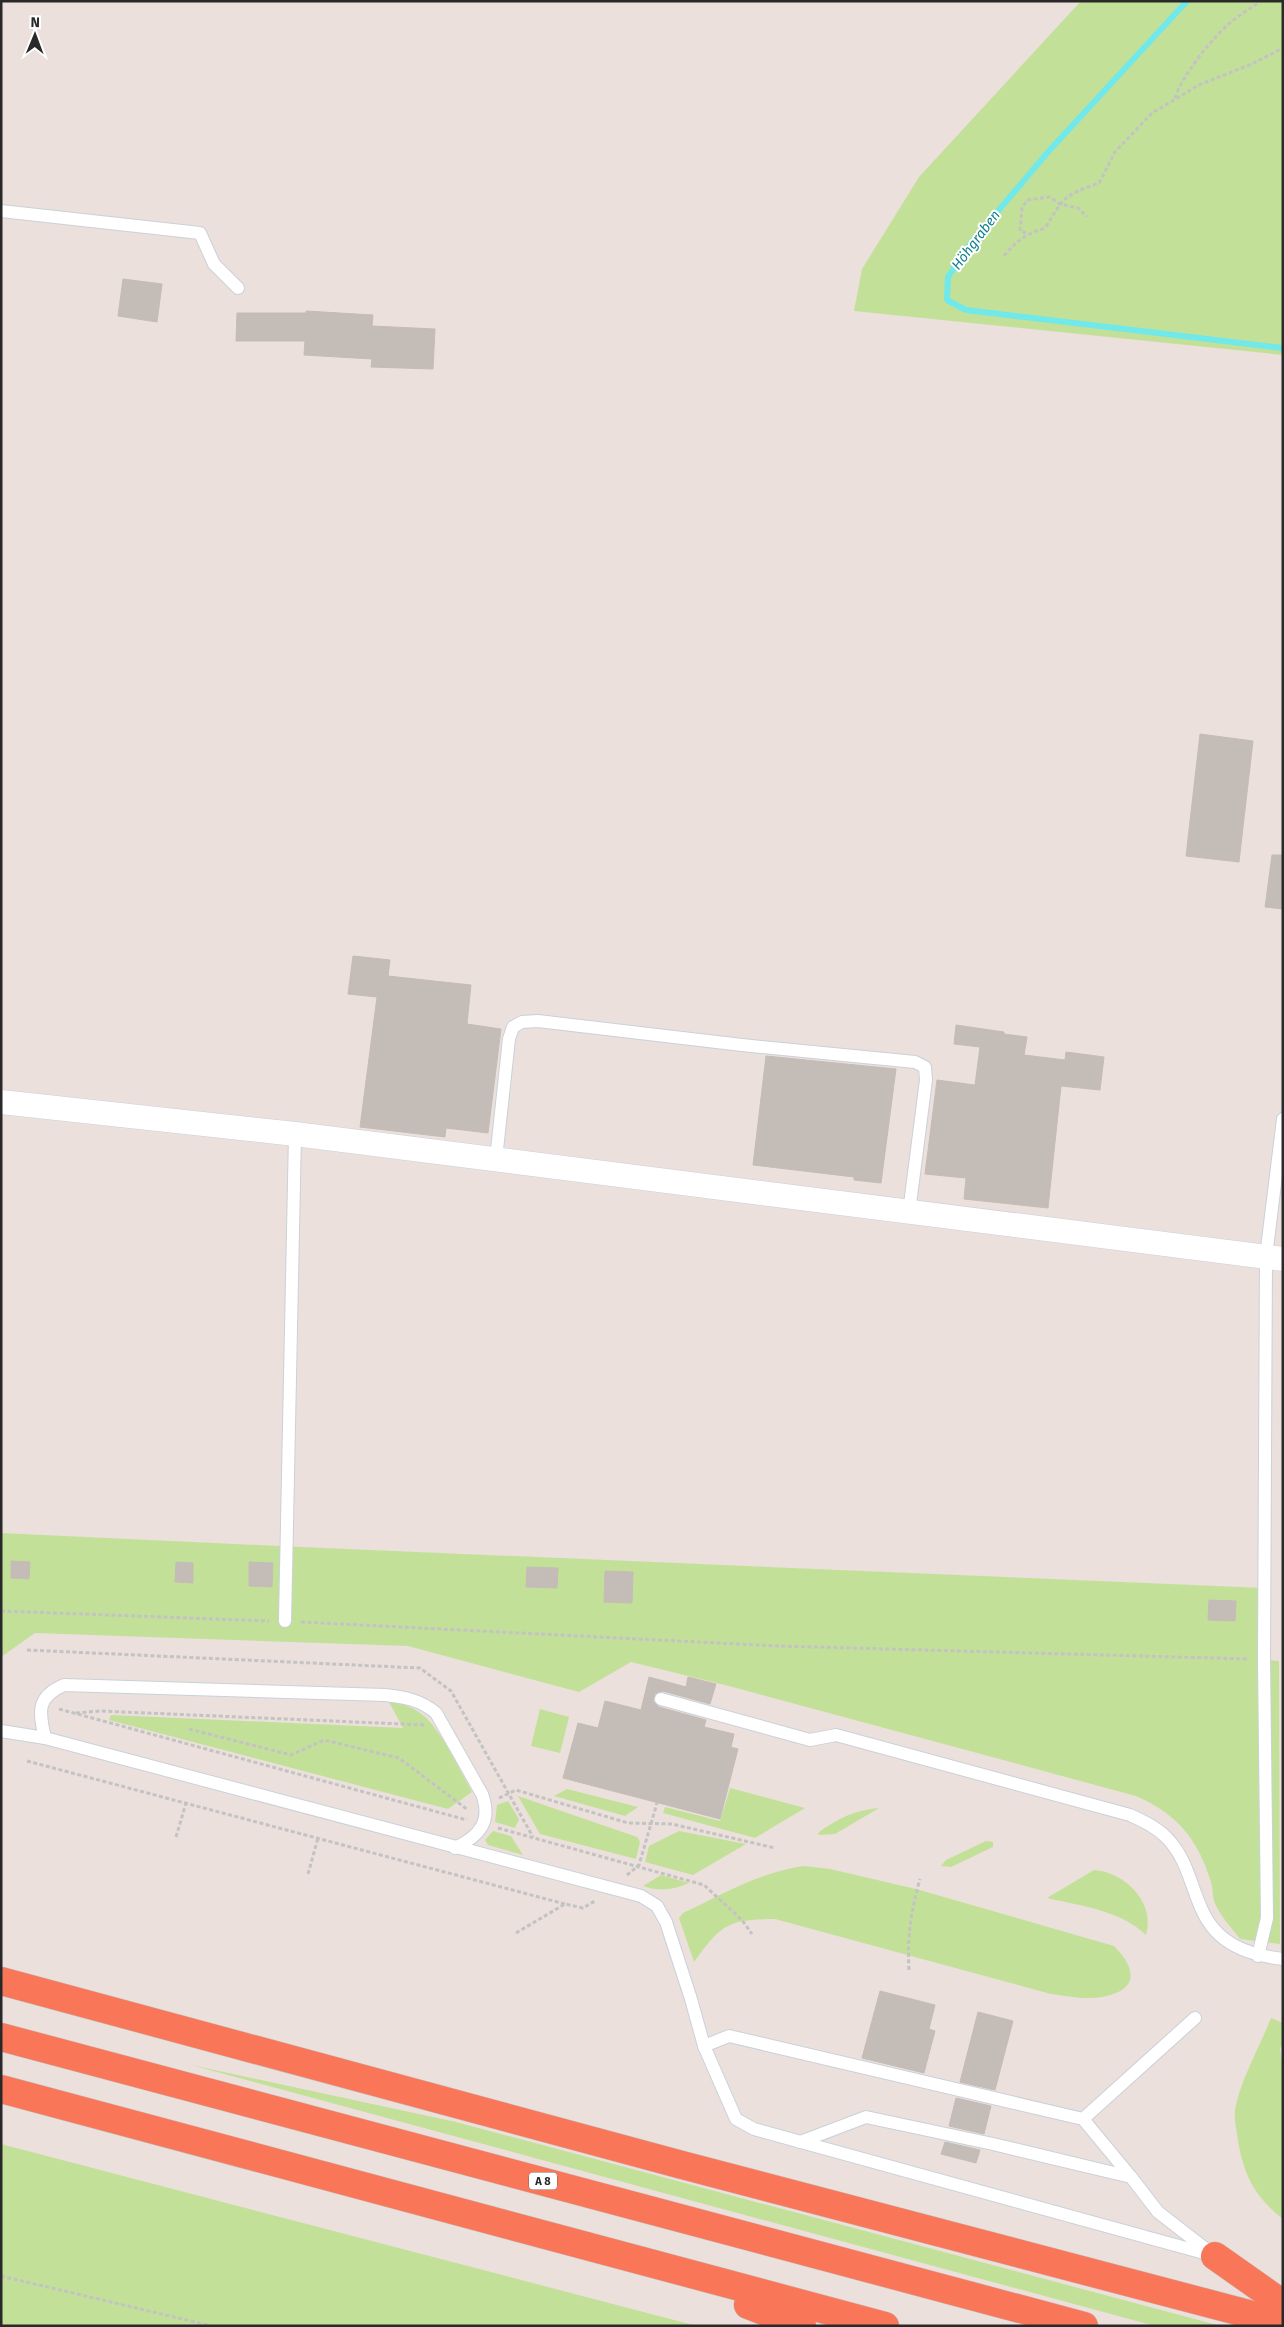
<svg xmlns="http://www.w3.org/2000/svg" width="1284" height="2327" font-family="'Fira Sans',sans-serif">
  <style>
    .green { fill: #c3e099 }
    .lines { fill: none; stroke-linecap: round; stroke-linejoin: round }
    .stream { stroke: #71e8ea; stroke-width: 6 }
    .building { fill: #c3bcb7; stroke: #c6bcb5 }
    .service-casing { stroke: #c9d1db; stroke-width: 14 }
    .minor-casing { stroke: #c9d1db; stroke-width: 25 }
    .motorway-casing { stroke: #c3c3c3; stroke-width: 29 }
    .path { stroke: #c3c3c3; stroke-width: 3; stroke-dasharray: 4 2.5; stroke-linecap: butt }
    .service { stroke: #fff; stroke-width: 12 }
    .minor { stroke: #fff; stroke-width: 24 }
    .motorway { stroke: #f97758; stroke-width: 28 }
    .labels { text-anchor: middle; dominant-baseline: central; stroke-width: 4; stroke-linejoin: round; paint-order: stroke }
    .shield { fill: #fff; stroke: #696969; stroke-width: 1 }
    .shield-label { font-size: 11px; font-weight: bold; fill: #292929 }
    .water-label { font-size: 14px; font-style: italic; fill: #11818e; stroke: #fff }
  </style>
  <rect width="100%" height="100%" fill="#ebe0db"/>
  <g class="green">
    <polygon points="1081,1 1283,1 1283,355 854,311 862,269 919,177"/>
    <path d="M1,1533L301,1547L1264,1588L1265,1660L1279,1661L1280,1944L1240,1939C1232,1928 1219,1915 1214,1901C1212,1895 1213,1888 1211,1882C1198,1839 1177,1814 1136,1796L729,1686L631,1662L579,1692L408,1646L35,1633L1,1657Z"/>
    <path d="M388,1700C401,1704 414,1707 424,1716C443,1733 459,1769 472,1792L448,1809L109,1720L111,1715L403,1728Z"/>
    <polygon points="540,1709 569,1717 560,1753 531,1746"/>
    <polygon points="730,1788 805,1808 755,1838 663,1813 665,1807 720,1821"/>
    <polygon points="567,1789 638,1807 625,1816 554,1796"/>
    <polygon points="518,1796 637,1837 640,1842 636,1859 540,1834"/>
    <polygon points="508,1801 519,1819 515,1828 495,1822 497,1805"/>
    <path d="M879,1808L835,1834L818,1835L819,1832C839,1818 855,1810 879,1808Z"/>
    <polygon points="493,1831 511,1836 523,1855 488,1845 485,1840"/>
    <polygon points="679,1831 746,1844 693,1875 645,1862 649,1846"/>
    <polygon points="986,1841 993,1842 993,1847 951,1867 941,1866 946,1860"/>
    <path d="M804,1866L830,1869L916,1889L1114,1946C1137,1969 1139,1990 1102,1997C1086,2000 1067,1996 1051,1994L775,1919C727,1919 721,1925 694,1962L679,1918L683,1913C723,1894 760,1872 804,1866Z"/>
    <path d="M1094,1870C1125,1872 1156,1903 1146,1935C1120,1910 1081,1906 1047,1898Z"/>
    <path d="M661,1875L689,1883C673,1890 660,1892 643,1886Z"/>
    <path d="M1271,2018L1283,2023V2045L1280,2048L1283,2072V2219C1253,2196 1242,2171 1237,2134C1236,2127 1234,2119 1235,2111C1239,2083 1260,2046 1271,2018Z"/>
    <polygon points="191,2065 456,2122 1221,2326 1155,2326"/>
    <polygon points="1,2144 697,2326 1,2326"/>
  </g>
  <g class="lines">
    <polyline class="stream" points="1187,1 1048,152 971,243 948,277 947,300 966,310 1283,348"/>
  </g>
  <g class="building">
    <polygon points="123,279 162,284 157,322 118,316"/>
    <polygon points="306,311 373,315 372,326 435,329 433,369 371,367 372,359 304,355 305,341 236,341 237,313 306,313"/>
    <polygon points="1200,734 1253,741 1239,862 1186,856"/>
    <polygon points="1272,855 1283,855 1283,909 1265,907"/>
    <polygon points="353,956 390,960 388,976 471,985 467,1024 501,1029 488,1133 446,1128 445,1137 360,1127 377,997 348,994"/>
    <polygon points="956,1025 1004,1032 1004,1034 1027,1037 1024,1055 1065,1060 1066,1052 1104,1057 1100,1090 1061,1086 1048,1208 964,1199 966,1178 925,1174 937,1080 975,1085 980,1047 954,1044"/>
    <polygon points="766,1056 896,1069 881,1183 854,1180 854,1177 753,1165"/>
    <polygon points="11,1561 30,1562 29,1579 11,1578"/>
    <polygon points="176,1562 193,1563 193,1583 175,1582"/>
    <polygon points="249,1562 273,1563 272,1587 249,1586"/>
    <polygon points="527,1567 558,1568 557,1588 526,1587"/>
    <polygon points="605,1571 633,1572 632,1603 604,1602"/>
    <polygon points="1209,1600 1236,1601 1235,1621 1208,1620"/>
    <polygon points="649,1677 686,1687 688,1677 716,1684 710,1704 663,1691 655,1694 653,1701 659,1707 706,1720 704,1727 734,1734 731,1747 738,1749 720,1819 563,1778 578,1723 598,1728 605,1701 641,1710"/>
    <polygon points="880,1991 935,2005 929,2029 935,2031 924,2073 862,2058"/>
    <polygon points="978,2012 1013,2021 995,2090 960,2082"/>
    <polygon points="956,2098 991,2106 984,2134 949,2126"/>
    <polygon points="945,2142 980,2150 976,2163 941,2154"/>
  </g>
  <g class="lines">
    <defs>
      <g id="service">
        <polyline points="1,211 200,233 214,264 238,288"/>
        <polyline points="496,1159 509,1039 513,1027 522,1022 538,1021 742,1045 915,1062 925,1067 926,1080 909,1212"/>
        <polyline points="285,1621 295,1134"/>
        <path d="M661,1699L810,1740L836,1735L1130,1815C1143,1821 1156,1827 1166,1837C1187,1858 1190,1884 1202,1910C1217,1944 1248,1955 1283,1959"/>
        <polyline points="1,1731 45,1738 641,1896 657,1906 666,1922 691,1999 704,2046 736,2119 754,2129 1215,2256"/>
        <path d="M45,1738C39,1712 36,1697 64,1685L385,1695C404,1697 421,1700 436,1713L482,1794C492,1821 480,1836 455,1848"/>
        <polyline points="1258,1956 1267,1918 1264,1660 1266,1256 1283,1119"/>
        <polyline points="704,2046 729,2036 1083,2119 1131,2177"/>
        <polyline points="1083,2119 1195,2018"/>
        <polyline points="800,2142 866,2117 993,2144 1131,2177 1158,2212 1211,2253"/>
      </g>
      <polyline id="minor" points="1,1102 295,1134 1283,1259"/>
      <g id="motorway">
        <polyline points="1,1981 682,2165 1283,2323"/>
        <polyline points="1,2037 1084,2326"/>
        <polyline points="1,2089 885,2326"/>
        <polyline points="1215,2256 1283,2304"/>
        <polyline points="748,2305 802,2326"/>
      </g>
    </defs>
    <use href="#service" class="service-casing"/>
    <use href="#minor" class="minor-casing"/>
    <use href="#motorway" class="motorway-casing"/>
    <g class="path">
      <path d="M1175,98C1182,75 1213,37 1232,21C1241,14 1251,8 1261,1"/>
      <polyline points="1026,233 1020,231 1022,208 1027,200 1050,197 1060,204 1078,208 1087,217"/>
      <path d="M1004,256C1016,241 1026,234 1045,228C1065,196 1063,196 1099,183L1115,152L1152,113L1199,85L1254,63L1283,48"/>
      <polyline points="1,1611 269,1621"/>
      <polyline points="301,1622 778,1646 1249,1659"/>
      <polyline points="27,1650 420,1668 451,1691 533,1837"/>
      <polyline points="59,1709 467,1820"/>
      <polyline points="76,1713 100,1711 425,1725"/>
      <polyline points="189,1729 291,1755 324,1740 399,1758 468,1810"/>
      <polyline points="27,1761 565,1904"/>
      <polyline points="499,1798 516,1790 628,1823 672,1824 775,1848"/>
      <polyline points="498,1828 704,1885 742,1920 752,1934"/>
      <polyline points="176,1837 186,1803"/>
      <polyline points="308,1874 318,1838"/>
      <polyline points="627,1875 639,1865 657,1803"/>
      <polyline points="516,1933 565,1904 583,1908 595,1901"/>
      <path d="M909,1970C907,1936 911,1911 920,1879"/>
      <polyline points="1,2276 212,2326"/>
    </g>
    <use href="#service" class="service"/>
    <use href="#minor" class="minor"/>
    <use href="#motorway" class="motorway"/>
  </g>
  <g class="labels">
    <rect class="shield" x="529" y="2172.5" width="28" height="17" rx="4"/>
    <g class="shield-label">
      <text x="543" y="2181">A 8</text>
    </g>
    <g class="water-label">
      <text transform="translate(976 240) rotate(-53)">Höhgraben</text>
    </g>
  </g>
  <rect width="1284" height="2327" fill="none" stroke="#292929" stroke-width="5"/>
  <g transform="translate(35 35) rotate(1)" stroke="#ffffff" stroke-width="4" paint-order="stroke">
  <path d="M0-4L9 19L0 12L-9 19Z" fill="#292929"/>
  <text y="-8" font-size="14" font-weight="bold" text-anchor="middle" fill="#292929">N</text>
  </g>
</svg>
